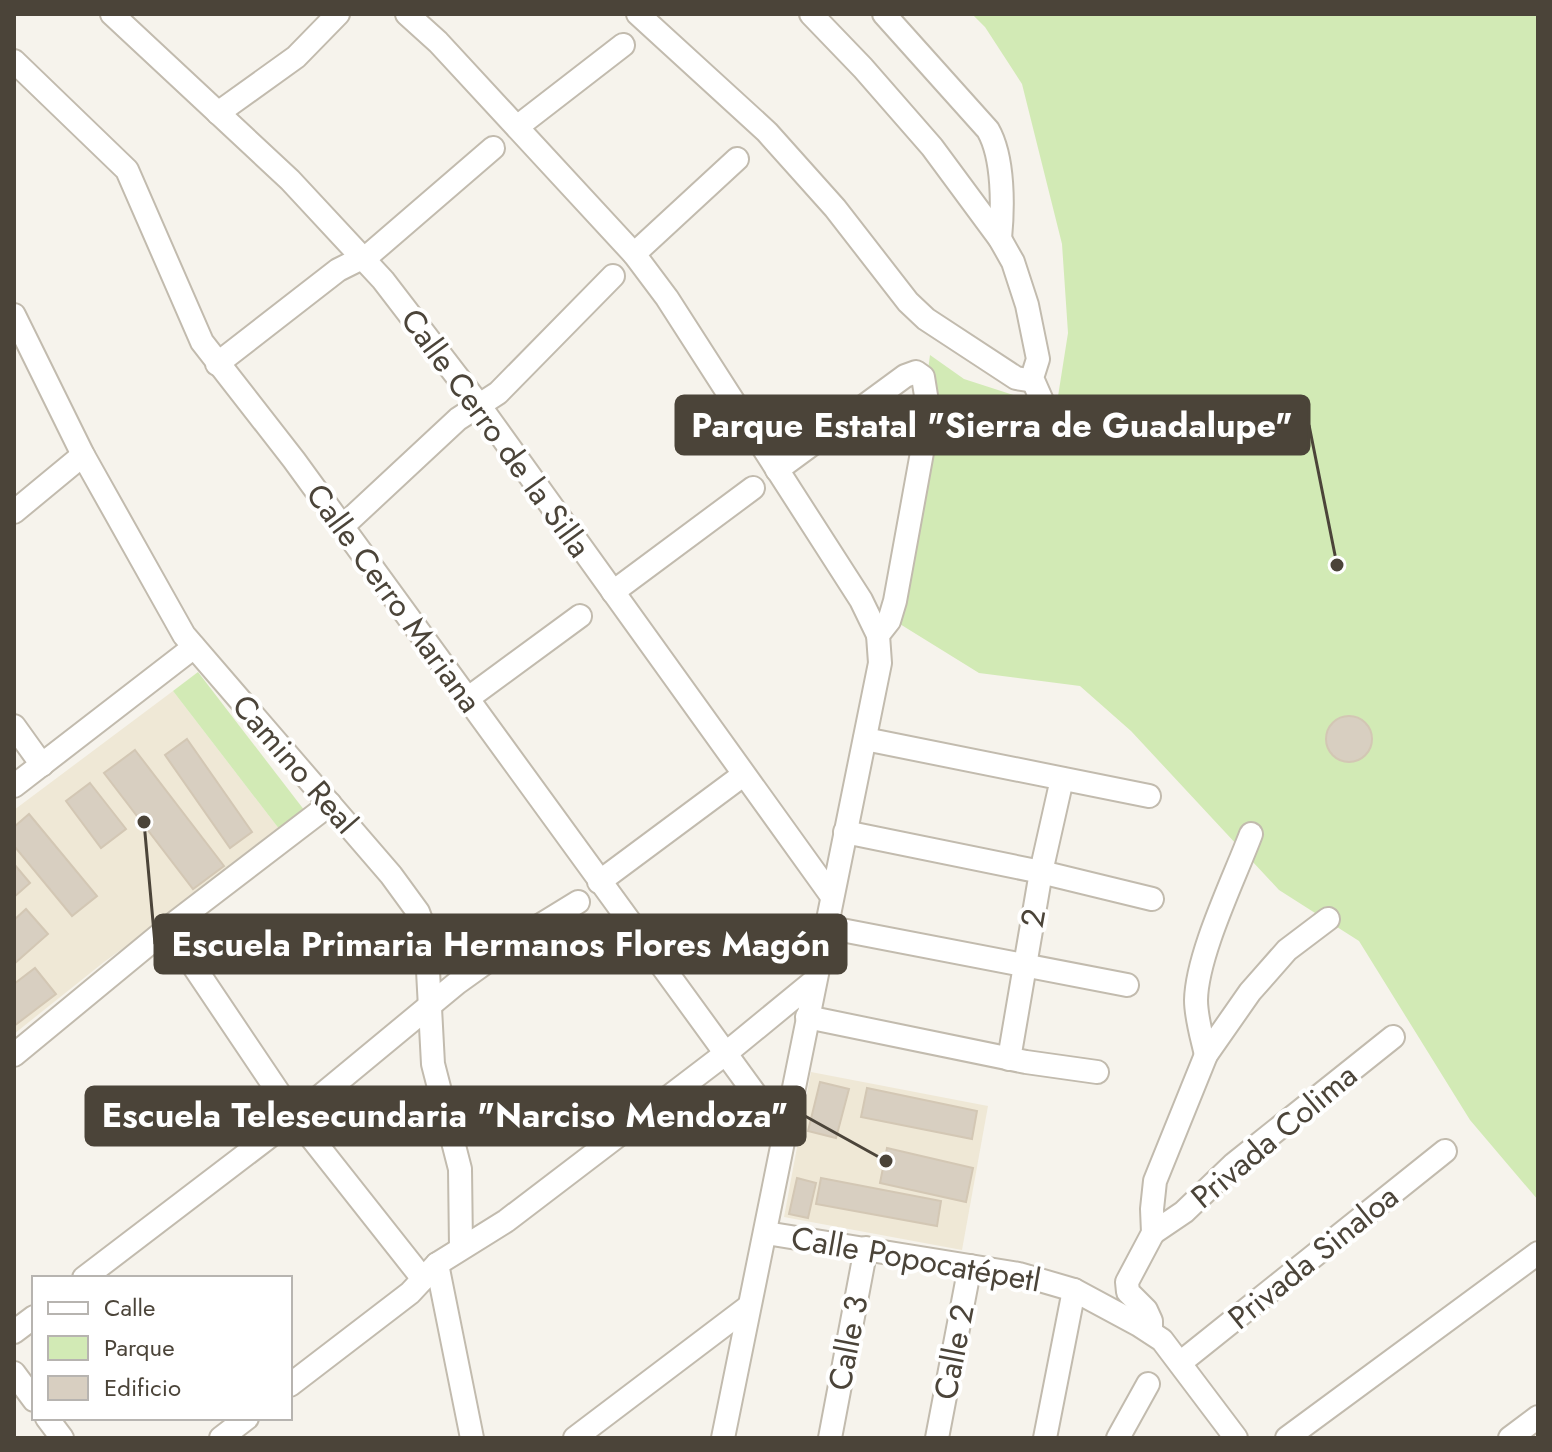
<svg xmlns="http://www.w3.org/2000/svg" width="1552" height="1452" font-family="Jost,sans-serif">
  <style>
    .education { fill: #efe8d6 }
    .green { fill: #d2eab5 }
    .building { fill: #d8cfc1; stroke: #d3c7b4; stroke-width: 2 }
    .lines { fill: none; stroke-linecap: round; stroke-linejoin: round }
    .minor-casing { stroke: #c2bbae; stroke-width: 26 }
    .minor { stroke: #fff; stroke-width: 22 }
    .labels { text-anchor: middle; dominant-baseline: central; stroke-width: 8; stroke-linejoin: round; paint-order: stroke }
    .street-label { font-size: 32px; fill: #4b4439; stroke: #fff }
    .leader { fill: none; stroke: #4b4439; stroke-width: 3 }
    .callout-dot { fill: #4b4439; stroke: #fff; stroke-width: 3 }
    .callout { fill: #4b4439; stroke: #4b4439; stroke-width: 3 }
    .callout-label { font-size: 34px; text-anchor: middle; font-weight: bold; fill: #fff }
  </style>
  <rect width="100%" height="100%" fill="#f6f3ec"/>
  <g class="education">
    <polygon points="173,691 283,834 104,962 14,1034 14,810"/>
    <polygon points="811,1072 988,1106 962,1250 784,1217"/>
  </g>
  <g class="green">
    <polygon points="972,14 1538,14 1538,1200 1470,1120 1359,941 1279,890 1131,731 1080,686 979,673 895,621 930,355 964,379 1056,409 1068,333 1062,244 1022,84 985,27"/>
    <polygon points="198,672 308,815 283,834 173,691"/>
  </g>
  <g class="building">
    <circle cx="1349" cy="739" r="23"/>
    <polygon points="187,739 252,832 230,848 165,755"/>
    <polygon points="135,750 224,866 193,889 104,773"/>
    <polygon points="90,783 126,829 101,848 66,801"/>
    <polygon points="29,814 97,896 72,916 14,846 14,827"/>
    <polygon points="14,864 30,883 14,897"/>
    <polygon points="26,909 48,934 14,964 14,920"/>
    <polygon points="35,968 56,994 14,1026 14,984"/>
    <polygon points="820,1082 849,1089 836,1138 808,1131"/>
    <polygon points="867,1088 977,1111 972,1139 861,1117"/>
    <polygon points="887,1148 973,1168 966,1202 880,1183"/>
    <polygon points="797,1178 816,1183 808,1218 789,1214"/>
    <polygon points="821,1178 941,1201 937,1226 816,1204"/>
  </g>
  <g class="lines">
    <defs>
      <g id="minor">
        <polyline points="112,14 290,180 383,280 479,405 831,895"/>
        <polyline points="407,14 438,42 634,254 667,298 861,600 878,635"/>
        <polyline points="638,14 767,132 835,208 908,302 926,319 1016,378 1028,380 1032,378"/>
        <polyline points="811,14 863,68 932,147 1000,239 1013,262 1027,305 1038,359 1032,378 1050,419"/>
        <path d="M884,14L988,130C1004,158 1003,208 1000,239"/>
        <polyline points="14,61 127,170 202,342 294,460 785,1135"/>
        <polyline points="218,113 296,57 338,14"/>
        <polyline points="517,127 623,45"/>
        <polyline points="634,254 737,159"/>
        <polyline points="14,315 83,455 184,635 391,875 418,912 426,933 433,1064 460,1169 461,1247"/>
        <polyline points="217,364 338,270 370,254 493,148"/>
        <polyline points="14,512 83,455"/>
        <polyline points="342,527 458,419 498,393 613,276"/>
        <polyline points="613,592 753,488"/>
        <polyline points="467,699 580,616"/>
        <polyline points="14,726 42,765"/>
        <polyline points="865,739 1149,796"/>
        <polyline points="14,786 194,647"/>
        <polyline points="845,832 1041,872 1152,899"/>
        <polyline points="599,882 743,775"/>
        <polyline points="826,927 1127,985"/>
        <polyline points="168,928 295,1117 423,1279"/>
        <polyline points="807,1017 1026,1062 1097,1072"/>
        <polyline points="14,1055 168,928 330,804"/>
        <path d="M1206,1055C1202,1037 1196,1018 1196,1000C1197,954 1234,879 1251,834"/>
        <polyline points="1009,1059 1041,872 1062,779"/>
        <polyline points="766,1233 1019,1274 1074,1290 1139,1325 1162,1340 1236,1438"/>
        <polyline points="1153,1233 1184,1212 1234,1164 1393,1037"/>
        <polyline points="437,1264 472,1438"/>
        <polyline points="84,1278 295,1117 457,983 521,937 578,902"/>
        <polyline points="14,1332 34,1317"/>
        <polyline points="1151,1332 1151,1321 1146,1310 1128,1292 1127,1282 1153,1233 1152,1209 1155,1181 1206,1055 1250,992 1287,950 1328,919"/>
        <polyline points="1180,1363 1445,1151"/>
        <polyline points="14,1373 34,1400"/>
        <polyline points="290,1385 410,1293 437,1264 506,1221 725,1054 814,981"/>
        <polyline points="47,1418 62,1438"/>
        <polyline points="221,1438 247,1418"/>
        <polyline points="575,1438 748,1307"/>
        <polyline points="723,1438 880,663 878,635 889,621 895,601 929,414 923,377 916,372 905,376 777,470"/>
        <polyline points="830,1438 866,1248"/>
        <polyline points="937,1438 970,1266"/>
        <polyline points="1045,1438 1074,1290"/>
        <polyline points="1118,1438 1148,1384"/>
        <polyline points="1287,1438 1538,1253"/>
        <polyline points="1510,1438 1538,1417"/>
      </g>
    </defs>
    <use href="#minor" class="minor-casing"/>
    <use href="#minor" class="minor"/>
  </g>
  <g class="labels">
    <g class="street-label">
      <text transform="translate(496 433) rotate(54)">Calle Cerro de la Silla</text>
      <text transform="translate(394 598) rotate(54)">Calle Cerro Mariana</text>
      <text transform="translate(295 764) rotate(49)">Camino Real</text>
      <text transform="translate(1033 918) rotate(-80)">2</text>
      <text transform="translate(1274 1136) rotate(-40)">Privada Colima</text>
      <text transform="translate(1313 1257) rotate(-39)">Privada Sinaloa</text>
      <text transform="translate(916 1259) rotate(10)">Calle Popocatépetl</text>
      <text transform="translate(848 1343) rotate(-79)">Calle 3</text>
      <text transform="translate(954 1352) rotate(-79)">Calle 2</text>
    </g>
  </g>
  <path class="leader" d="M1337 565L1309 425M144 822L155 944M886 1161L805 1116"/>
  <g class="callout-dot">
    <circle cx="1337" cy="565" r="8"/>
    <circle cx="144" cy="822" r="8"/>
    <circle cx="886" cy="1161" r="8"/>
  </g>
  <g class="callout">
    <rect x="676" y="396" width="633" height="58" rx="8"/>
    <rect x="155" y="915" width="691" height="58" rx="8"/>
    <rect x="86" y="1087" width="719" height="58" rx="8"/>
  </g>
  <g class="callout-label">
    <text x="992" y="437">Parque Estatal "Sierra de Guadalupe"</text>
    <text x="501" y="956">Escuela Primaria Hermanos Flores Magón</text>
    <text x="445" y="1127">Escuela Telesecundaria "Narciso Mendoza"</text>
  </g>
  <rect width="1552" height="1452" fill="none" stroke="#4b4439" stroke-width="32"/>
  <rect x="32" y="1276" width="260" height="144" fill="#ffffff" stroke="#b7b4b0" stroke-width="2"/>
  <rect x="48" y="1302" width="40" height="12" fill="#ffffff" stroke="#b7b4b0" stroke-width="2"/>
  <text x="104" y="1316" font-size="24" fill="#4b4439">Calle</text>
  <rect x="48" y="1336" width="40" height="24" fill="#d2eab5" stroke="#b7b4b0" stroke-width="2"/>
  <text x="104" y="1356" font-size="24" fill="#4b4439">Parque</text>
  <rect x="48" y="1376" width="40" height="24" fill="#d8cfc1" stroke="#b7b4b0" stroke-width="2"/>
  <text x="104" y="1396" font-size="24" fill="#4b4439">Edificio</text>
</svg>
